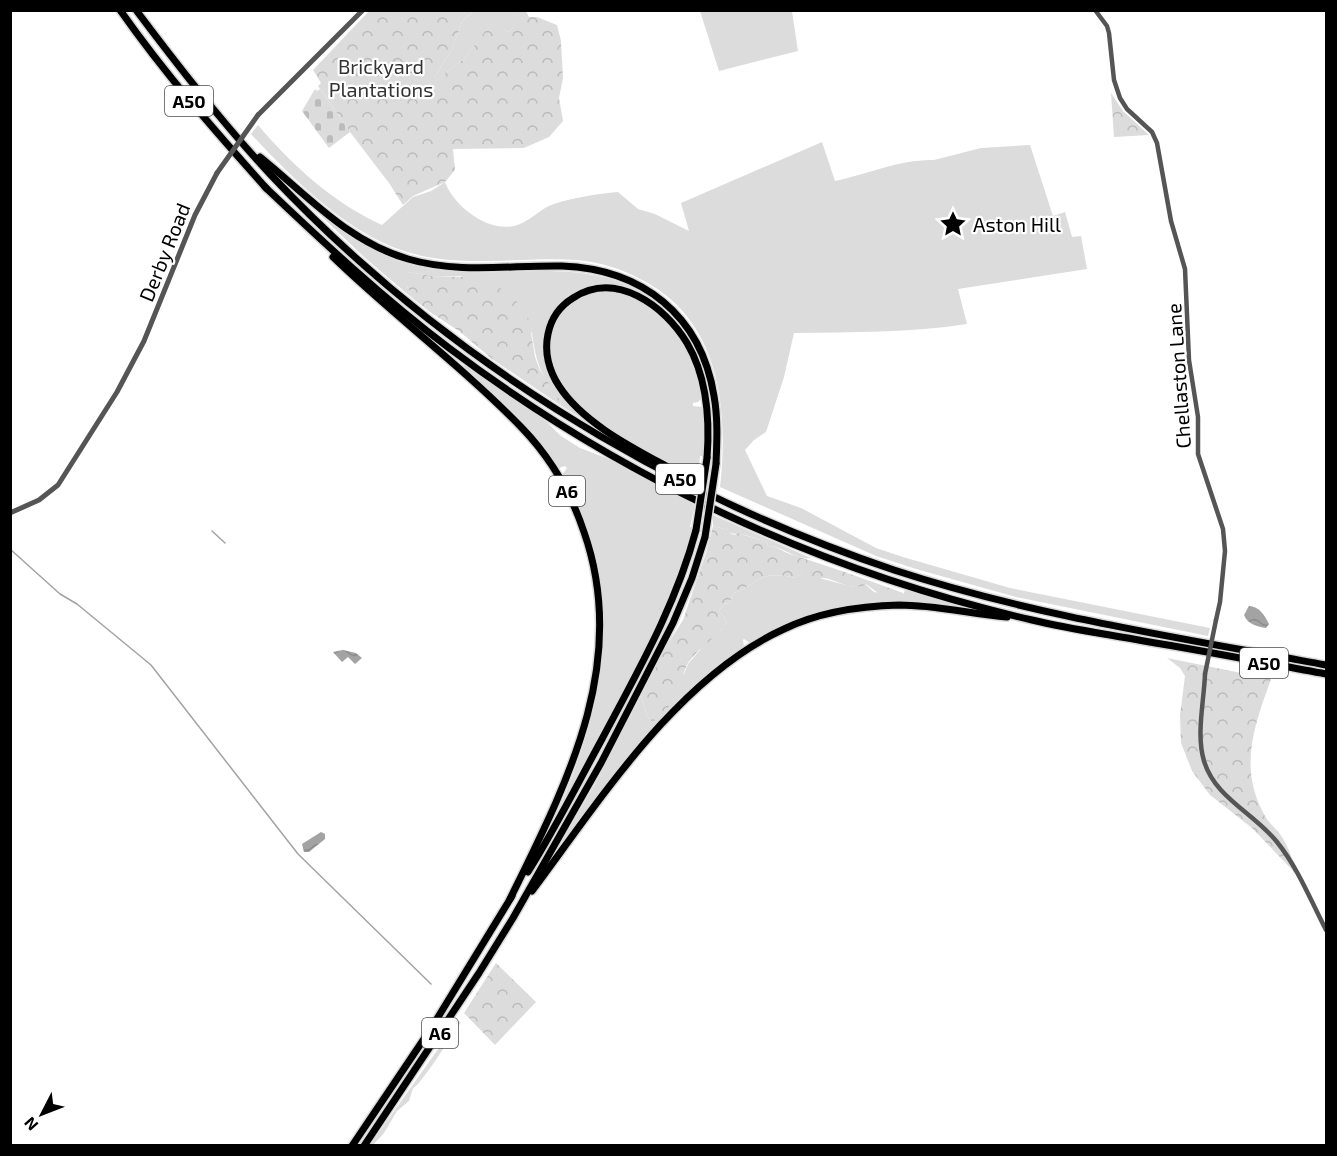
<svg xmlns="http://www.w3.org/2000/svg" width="1337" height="1156" font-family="'Exo 2',sans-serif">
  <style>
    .green { fill: #dcdcdc }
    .forest { fill: url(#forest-crowns) }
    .cemetery { fill: url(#cemetery-stones) }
    .water { fill: url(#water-waves) }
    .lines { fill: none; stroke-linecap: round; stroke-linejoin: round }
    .stream { stroke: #a3a3a3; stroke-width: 1.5 }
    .trunk-casing { stroke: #dbdbdb; stroke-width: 10 }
    .minor { stroke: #555; stroke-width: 4.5 }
    .tertiary { stroke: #555; stroke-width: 5 }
    .trunk { stroke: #000; stroke-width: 7 }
    .trunk-bridge-casing { stroke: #dbdbdb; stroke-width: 10; stroke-linecap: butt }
    .minor-bridge { stroke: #555; stroke-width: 4.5 }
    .tertiary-bridge { stroke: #555; stroke-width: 5 }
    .trunk-bridge { stroke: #000; stroke-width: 7 }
    .labels { text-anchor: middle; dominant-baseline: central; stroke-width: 4.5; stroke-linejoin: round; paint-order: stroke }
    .shield { fill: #fff; stroke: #4c4c4c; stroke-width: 1.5 }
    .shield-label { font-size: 18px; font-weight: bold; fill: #000 }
    .park-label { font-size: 20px; fill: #333; stroke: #fff }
    .poi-label { font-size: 20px; fill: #000; stroke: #fff; text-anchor: start }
    .street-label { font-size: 20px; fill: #000; stroke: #fff }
  </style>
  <defs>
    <pattern id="forest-crowns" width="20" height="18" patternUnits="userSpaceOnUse" patternTransform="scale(1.5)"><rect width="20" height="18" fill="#dcdcdc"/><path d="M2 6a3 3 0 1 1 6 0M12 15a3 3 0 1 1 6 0" fill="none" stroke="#bbb"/></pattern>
    <pattern id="cemetery-stones" width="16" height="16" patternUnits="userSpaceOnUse" patternTransform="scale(1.5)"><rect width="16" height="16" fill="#dcdcdc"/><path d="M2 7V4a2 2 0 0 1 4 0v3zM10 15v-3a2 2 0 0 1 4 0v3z" fill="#bbb"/></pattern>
    <pattern id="water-waves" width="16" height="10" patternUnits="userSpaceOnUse" patternTransform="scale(1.5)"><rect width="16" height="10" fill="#a3a3a3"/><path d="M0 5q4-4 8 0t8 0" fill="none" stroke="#8b8b8b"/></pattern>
  </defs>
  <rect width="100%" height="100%" fill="#fff"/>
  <g class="green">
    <polygon points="473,11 510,11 521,21 509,32 492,23 465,58 434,82 436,75 452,49 462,22"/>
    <polygon points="700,11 792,11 798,51 719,71"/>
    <path d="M258,125C293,166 332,202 382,225L413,197L431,191L445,182C454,206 487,232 514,226C529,223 540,208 554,204C575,197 597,194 618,192L638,209L655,214L689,231L681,203L822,142L835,181C867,174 902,159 934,160L981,148L1030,145L1053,216L1065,212L1072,237L1081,236L1087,269L958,289L967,324C910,333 853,332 794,333L784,377L766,432L754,440L745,450L767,496L801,508L876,548L903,557L1010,588L1210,628L1208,636L1016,597L916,569L876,556L720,487C729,409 720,320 642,280C622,269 600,262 577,260C519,256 458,270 401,250C345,231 291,177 251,134Z"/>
    <path d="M314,209C348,238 386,262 431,269C507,281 581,253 650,297C631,288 609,279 588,286C550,297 534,344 550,377C564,405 588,422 613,438L560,405L561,402C542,377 536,364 532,333L476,284L461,276H432L408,272L407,286L412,298L364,257Z"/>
    <path d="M598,292C636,289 669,316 686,349C695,364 698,381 702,398L698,402L693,403V406L703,407L704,456H700L698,479C648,451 530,401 554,328C560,308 578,297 598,292Z"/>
    <path d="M464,365L547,422L561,436L580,448L609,459L695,505L690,527L694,528L680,573L672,589L651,640L556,818C557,811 561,804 564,797C572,777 580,757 586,737C614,648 609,556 562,475L567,468L565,466L559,468C532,429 498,398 463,366Z"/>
    <path d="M713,515L811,558C797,561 783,546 768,546L767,542L745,535L729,533V530L713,526Z"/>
    <path d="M801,573L853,587L865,584L874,592L902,597L905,590L972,609L907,602L818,613L788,623L750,643L744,639L743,640L744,647L708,674L611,779L560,849L558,848L594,786L641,696L647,716L652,722L684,674L688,664L705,644L722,629L727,622L719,611L723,604L729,603L734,593C743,590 748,586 756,581C767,573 783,575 795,578Z"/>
    <polygon points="458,1021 461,1022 431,1067 418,1084 413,1088 409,1101 397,1111 384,1133 373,1145 370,1145"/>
  </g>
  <g class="forest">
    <polygon points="369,11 473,11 462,22 452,49 436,75 435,81 465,58 492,22 509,32 520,21 510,11 526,11 529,17 537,17 557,25 561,41 563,78 559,98 563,121 549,137 524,148 453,149 455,170 445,182 413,196 403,205 389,183 350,132 318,86 321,83 313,70"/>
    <polygon points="1111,93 1123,111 1149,135 1114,137"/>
    <polygon points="408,272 432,276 469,277 476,284 492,283 509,294 523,308 529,320 535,357 540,370 561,402 560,405 492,359 459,331 430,312 412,298 403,276"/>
    <path d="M713,526L729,530V533L735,535L737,533L767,542L768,546C777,546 783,552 790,554C828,566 866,579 903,593V597L882,596L866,584C852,593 837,579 823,578C821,578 814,580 813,580L801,573L795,578C783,575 767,573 756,581C748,586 743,590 734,593L729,603L723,604L719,611L727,622C717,638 699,647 688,663C684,670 683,678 680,686C674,701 666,713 652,722L647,716L641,696L665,648L683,620L706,553Z"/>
    <path d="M1167,658L1271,679C1254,727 1238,768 1265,816C1269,823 1275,828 1280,834C1289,847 1293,861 1298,876L1252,828L1210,795L1192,771L1181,743L1180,715L1185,676L1180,668Z"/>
    <polygon points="496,963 536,1002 495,1045 464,1013"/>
  </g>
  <polygon class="cemetery" points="315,89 317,91 320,89 350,132 329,148 302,111"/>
  <g class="water">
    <path d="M1249,606C1259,606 1265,616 1269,624L1266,628C1258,627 1247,624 1244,615Z"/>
    <polygon points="343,650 356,653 362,658 355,664 348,657 342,662 333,652"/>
    <polygon points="321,832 325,834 325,839 309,852 304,852 302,844"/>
  </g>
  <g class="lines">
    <g class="stream">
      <polyline points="212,531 225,543"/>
      <polyline points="10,549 60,594 77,604 151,665 298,854 431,984"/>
    </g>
    <defs>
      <g id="trunk">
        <path d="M120,10C165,74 215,131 267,189"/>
        <path d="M136,10C178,66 222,123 270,174C439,354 659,491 894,570C1034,616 1182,638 1326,665"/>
        <path d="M260,157C307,195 348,242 408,259C459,274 511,265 562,266C642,269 701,315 714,396C718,418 717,441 716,464"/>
        <path d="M265,187C324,243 384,299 449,348C621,478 822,572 1032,620C1069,629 1106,634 1144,641C1205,651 1266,663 1326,674"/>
        <path d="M333,257C394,316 463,367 522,428C550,457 571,493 584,532C630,663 567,783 510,899"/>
        <path d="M668,467C631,447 582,422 559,386C549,371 544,352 548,334C551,319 560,306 573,298C616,270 665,306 687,343C707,377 710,419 707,458"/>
        <path d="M528,872C555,829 578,783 602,739C638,671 676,605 696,530"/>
        <path d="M532,891C600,800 678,677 784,629C819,612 861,606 899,605C936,605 971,614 1007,617"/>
        <polyline points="352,1146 432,1027 512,896"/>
        <polyline points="364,1146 479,973 513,918 601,763 673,623 692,578 705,537"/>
      </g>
    </defs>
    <use href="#trunk" class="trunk-casing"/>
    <g class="minor">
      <polyline points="1095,10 1107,26 1109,33 1114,80 1120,98 1127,109 1152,132 1157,143 1171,221 1185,269 1189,360 1198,417 1198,454 1223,529 1225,551 1220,602 1216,620"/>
      <path d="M1205,674C1204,702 1196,734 1204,761C1215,798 1254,813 1277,842C1298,868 1311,901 1326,930"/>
    </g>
    <g class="tertiary">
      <polyline points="258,115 363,10"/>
      <polyline points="10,513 39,500 58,485 117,392 144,341 195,215 217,173"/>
    </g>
    <use href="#trunk" class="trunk"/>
    <defs>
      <g id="trunk-bridge">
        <polyline points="696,530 707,458"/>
        <polyline points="705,537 716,464"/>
      </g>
    </defs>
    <use href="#trunk-bridge" class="trunk-bridge-casing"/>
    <polyline class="minor-bridge" points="1205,674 1216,620"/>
    <polyline class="tertiary-bridge" points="217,173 258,115"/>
    <use href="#trunk-bridge" class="trunk-bridge"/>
  </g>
  <defs>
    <symbol id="sight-bare" viewBox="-9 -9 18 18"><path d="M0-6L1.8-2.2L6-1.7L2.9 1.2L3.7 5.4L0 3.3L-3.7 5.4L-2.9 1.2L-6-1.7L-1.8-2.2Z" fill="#000" stroke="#fff" stroke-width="2.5" paint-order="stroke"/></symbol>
  </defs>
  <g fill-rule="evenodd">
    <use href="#sight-bare" x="934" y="205" width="38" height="38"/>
  </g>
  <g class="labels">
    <g class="shield">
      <rect x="165" y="86" width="48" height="30" rx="4.5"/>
      <rect x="656" y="464" width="48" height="30" rx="4.5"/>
      <rect x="549" y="476" width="36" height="30" rx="4.5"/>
      <rect x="1240" y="648" width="48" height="30" rx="4.5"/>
      <rect x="422" y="1018" width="36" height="30" rx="4.5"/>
    </g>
    <g class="shield-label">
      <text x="189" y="101">A50</text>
      <text x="680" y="479">A50</text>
      <text x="567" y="491">A6</text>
      <text x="1264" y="663">A50</text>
      <text x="440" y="1033">A6</text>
    </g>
    <g class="park-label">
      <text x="381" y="66">Brickyard<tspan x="381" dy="23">Plantations</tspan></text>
    </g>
    <g class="poi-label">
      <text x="973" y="224">Aston Hill</text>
    </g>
    <g class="street-label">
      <text transform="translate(164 252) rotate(-68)">Derby Road</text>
      <text transform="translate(1178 376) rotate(-94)">Chellaston Lane</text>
    </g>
  </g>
  <rect width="1337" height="1156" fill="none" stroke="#000000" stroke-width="24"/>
  <g transform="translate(42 1114) rotate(228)" stroke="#ffffff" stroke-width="4.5" paint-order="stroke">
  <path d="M0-4.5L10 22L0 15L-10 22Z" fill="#000000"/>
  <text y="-9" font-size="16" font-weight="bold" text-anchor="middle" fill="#000000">N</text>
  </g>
</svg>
